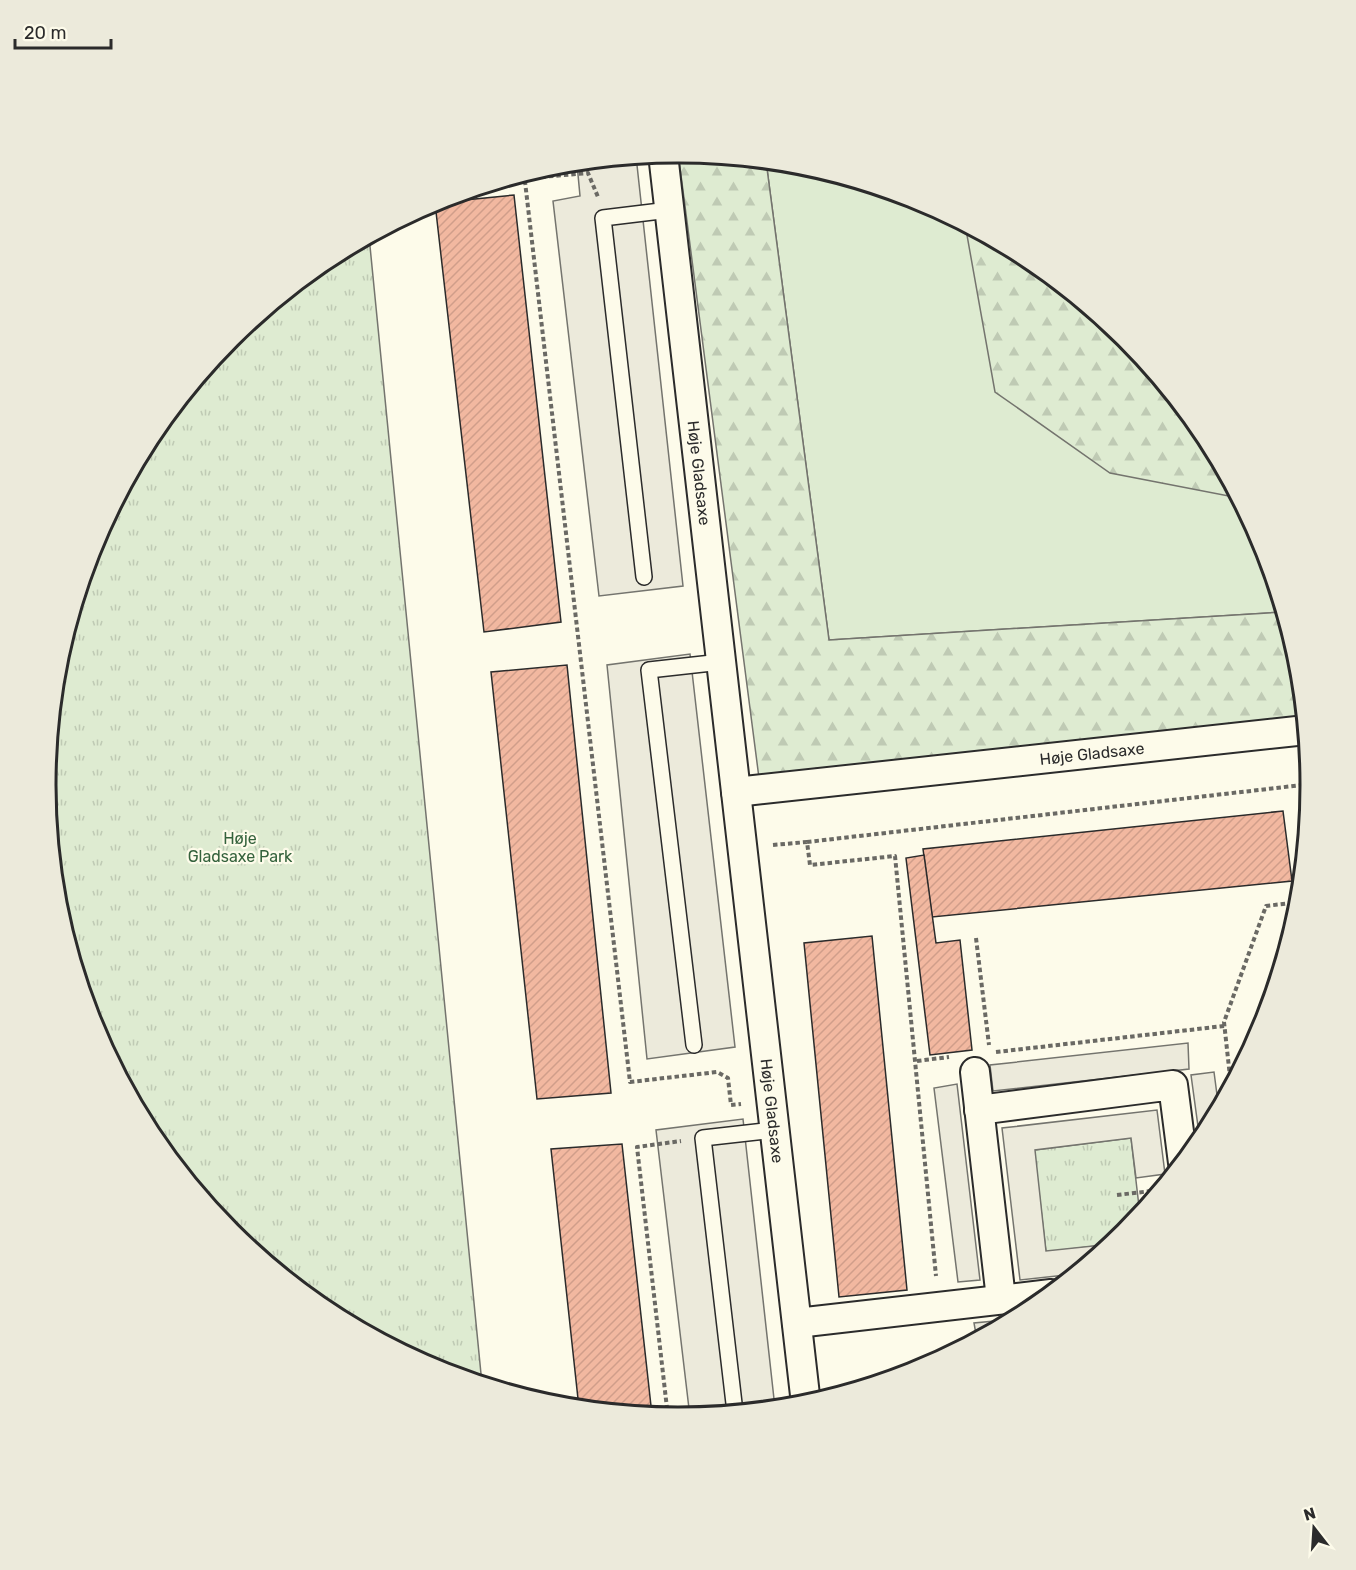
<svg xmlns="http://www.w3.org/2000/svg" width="1356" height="1570" font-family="Rubik,sans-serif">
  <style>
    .green { fill: #deebd1; stroke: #74746e; stroke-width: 1.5 }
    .forest { fill: url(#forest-firs); stroke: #74746e; stroke-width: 1.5 }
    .park { fill: url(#park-tufts); stroke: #74746e; stroke-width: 1.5 }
    .parking { fill: #eceadb; stroke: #74746e; stroke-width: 1.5 }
    .building { fill: url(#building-hatch); stroke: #2b2b2b; stroke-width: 1.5 }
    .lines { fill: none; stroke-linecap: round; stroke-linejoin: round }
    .service-casing { stroke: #2b2b2b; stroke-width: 18 }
    .minor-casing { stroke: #2b2b2b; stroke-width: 32 }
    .path { stroke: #6a6964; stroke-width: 4; stroke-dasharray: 4.5 3; stroke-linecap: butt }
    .service { stroke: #fdfbea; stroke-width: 15 }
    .minor { stroke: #fdfbea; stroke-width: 28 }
    .labels { text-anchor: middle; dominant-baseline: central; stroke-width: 4.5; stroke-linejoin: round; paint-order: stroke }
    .street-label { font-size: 16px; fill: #2b2b2b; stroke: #fdfbea }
    .park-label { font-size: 16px; fill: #34623c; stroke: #fdfbea }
    .rim { fill: none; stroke: #2b2b2b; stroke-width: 3 }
  </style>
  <defs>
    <pattern id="forest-firs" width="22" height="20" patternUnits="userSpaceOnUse" patternTransform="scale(1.5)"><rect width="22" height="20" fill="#deebd1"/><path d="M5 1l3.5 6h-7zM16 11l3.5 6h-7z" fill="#bfcab4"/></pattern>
    <pattern id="park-tufts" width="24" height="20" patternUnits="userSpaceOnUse" patternTransform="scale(1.5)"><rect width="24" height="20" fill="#deebd1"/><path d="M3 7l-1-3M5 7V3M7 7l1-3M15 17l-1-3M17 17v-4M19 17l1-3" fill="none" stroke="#bfcab4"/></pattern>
    <pattern id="building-hatch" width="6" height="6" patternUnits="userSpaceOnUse" patternTransform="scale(1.5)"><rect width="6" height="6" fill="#f2b8a0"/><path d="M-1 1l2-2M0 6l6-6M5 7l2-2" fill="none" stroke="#d09e8a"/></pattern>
  </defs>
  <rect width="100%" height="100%" fill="#fdfbea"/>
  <polygon class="green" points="766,161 802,164 921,200 1030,259 1126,338 1205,434 1263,543 1284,612 829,640"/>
  <g class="forest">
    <polygon points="678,152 766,161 829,640 1284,612 1299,662 1305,722 759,778"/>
    <polygon points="965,224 1030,259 1086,305 1150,367 1205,434 1239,498 1110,473 995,392"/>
  </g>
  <g class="park">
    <polygon points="369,236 482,1384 435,1370 326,1311 230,1232 151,1136 93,1027 57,908 45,785 57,661 93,542 152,433 231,337 327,258"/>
    <polygon points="1131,1138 1140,1215 1112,1244 1046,1252 1034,1150"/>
  </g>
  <g class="parking">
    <polygon points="636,156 683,586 599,596 553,201 580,196 577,164"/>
    <polygon points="690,654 735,1047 647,1059 607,665"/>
    <polygon points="1188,1043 1189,1069 993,1091 990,1065"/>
    <polygon points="1214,1072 1219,1110 1200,1141 1191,1075"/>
    <polygon points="957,1084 980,1280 958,1282 934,1088"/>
    <polygon points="1157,1110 1165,1174 1136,1178 1131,1138 1035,1150 1046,1251 1112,1244 1075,1274 1020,1280 1002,1128"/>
    <polygon points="743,1119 775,1408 690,1417 656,1130"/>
    <polygon points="1016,1319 977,1340 974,1323"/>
  </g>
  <g class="building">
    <polygon points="514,195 561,622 484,632 435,203"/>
    <polygon points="567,665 611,1093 537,1099 491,672"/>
    <polygon points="1283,811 1292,881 932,917 923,849"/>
    <polygon points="924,855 936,943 960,940 972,1050 930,1055 906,858"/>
    <polygon points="872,936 907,1290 839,1297 804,943"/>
    <polygon points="622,1144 652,1415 579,1408 551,1149"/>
  </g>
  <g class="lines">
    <defs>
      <g id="service">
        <polyline points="644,577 603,218 669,210"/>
        <polyline points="694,1045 649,670 721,662"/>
        <polyline points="735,1412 703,1138 774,1130"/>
      </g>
      <g id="minor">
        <path id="s1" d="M663,154L806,1404"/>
        <path id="s2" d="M736,792L1306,730"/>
        <polyline points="975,1072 1001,1299"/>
        <polyline points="979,1110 1173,1085 1183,1163"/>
        <polyline points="797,1323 1051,1294"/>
      </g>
    </defs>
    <use href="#service" class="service-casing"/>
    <use href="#minor" class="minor-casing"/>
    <g class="path">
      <polyline points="524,173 630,1082 717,1072 728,1078 731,1105 741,1104"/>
      <polyline points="504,180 588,173 598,197"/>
      <polyline points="807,842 1311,784"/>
      <polyline points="773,845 807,842 810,865 895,856 936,1276"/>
      <polyline points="976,938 989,1045"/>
      <polyline points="996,1052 1224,1026"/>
      <polyline points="917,1061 949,1057"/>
      <polyline points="1231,1086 1224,1022 1266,906 1299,902"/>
      <polyline points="1117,1195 1160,1190"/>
      <polyline points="835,1391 862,1388"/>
      <polyline points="668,1417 637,1147 681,1141"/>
    </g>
    <use href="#service" class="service"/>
    <use href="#minor" class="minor"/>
  </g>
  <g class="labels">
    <g class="street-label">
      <text stroke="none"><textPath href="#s1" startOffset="321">Høje Gladsaxe</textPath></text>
      <text stroke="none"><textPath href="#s2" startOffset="358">Høje Gladsaxe</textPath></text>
      <text stroke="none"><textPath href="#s1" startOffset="963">Høje Gladsaxe</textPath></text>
    </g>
    <g class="park-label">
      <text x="240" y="838">Høje<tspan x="240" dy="18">Gladsaxe Park</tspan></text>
    </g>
  </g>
  <path d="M0 0H1356V1570H0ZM56 785a622 622 0 1 1 1244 0a622 622 0 1 1-1244 0Z" fill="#eceadb" fill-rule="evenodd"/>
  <path class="rim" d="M56 785a622 622 0 1 1 1244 0a622 622 0 1 1-1244 0Z"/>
  <g transform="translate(1314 1528) rotate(343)" stroke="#fdfbea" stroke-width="4.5" paint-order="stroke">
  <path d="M0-4.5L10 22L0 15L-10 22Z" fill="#2b2b2b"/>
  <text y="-9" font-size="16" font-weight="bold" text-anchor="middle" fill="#2b2b2b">N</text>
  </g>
  <path d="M15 39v9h96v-9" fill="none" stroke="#2b2b2b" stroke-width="3"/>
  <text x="24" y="39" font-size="18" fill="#2b2b2b" stroke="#fdfbea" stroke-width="4.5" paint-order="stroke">20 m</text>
</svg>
